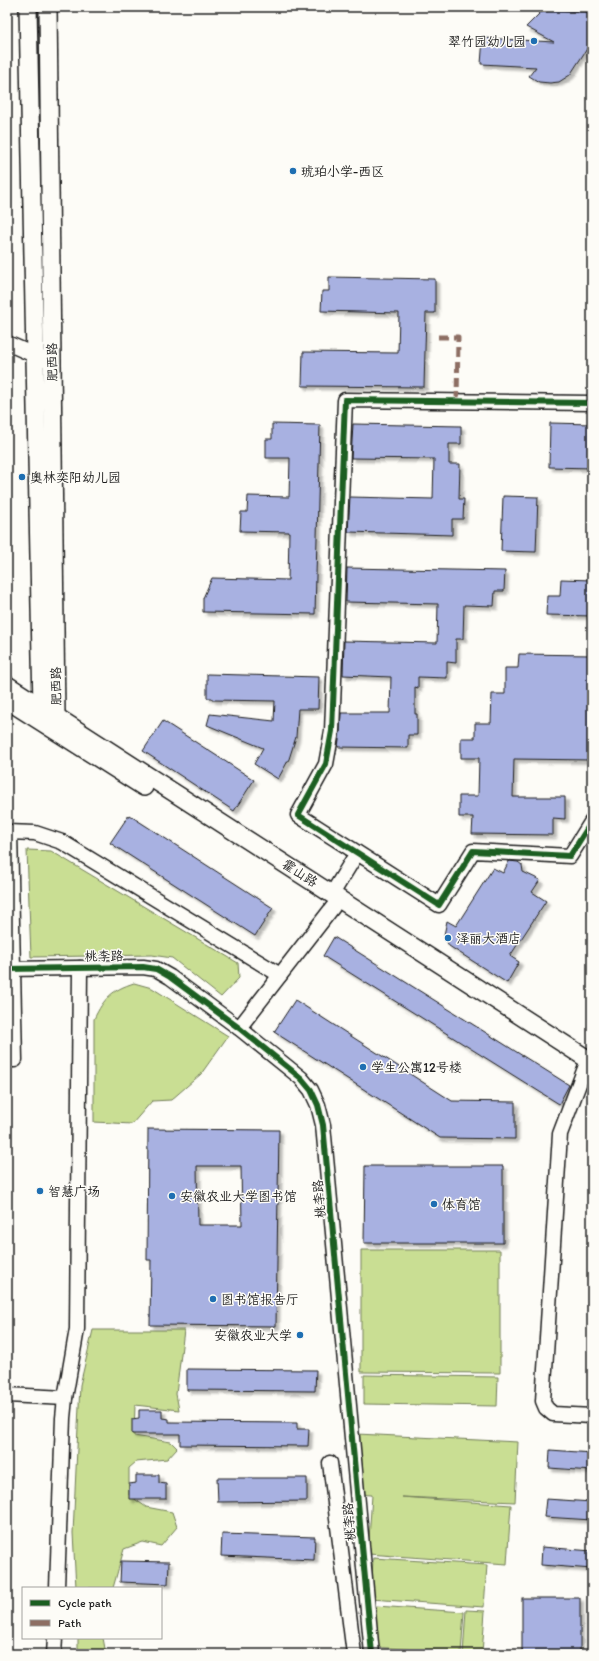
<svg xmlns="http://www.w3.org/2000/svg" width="599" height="1661" font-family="Itim,'LXGW WenKai TC',sans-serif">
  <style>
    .green { fill: #c9de93; stroke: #727d58 }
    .building { fill: #a8b1e1; stroke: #1c1c1c; fill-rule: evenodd; filter: url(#shadow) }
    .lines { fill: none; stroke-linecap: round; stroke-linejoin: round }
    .minor-casing { stroke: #1c1c1c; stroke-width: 17 }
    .major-casing { stroke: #1c1c1c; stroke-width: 20 }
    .minor { stroke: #fdfcf7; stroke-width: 14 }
    .major { stroke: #fdfcf7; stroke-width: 17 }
    .quiet { stroke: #8d6e63; stroke-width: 5; stroke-dasharray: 10 5; stroke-linecap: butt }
    .cycleway-casing { stroke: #fdfcf7; stroke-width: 8 }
    .cycleway { stroke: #1b5e20; stroke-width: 6 }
    .poi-dot { fill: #1f6fb2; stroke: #fdfcf7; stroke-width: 1.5 }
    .labels { text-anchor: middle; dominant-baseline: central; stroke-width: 3; stroke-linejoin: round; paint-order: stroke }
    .poi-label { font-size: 13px; fill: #1c1c1c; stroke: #fdfcf7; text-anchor: start }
    .street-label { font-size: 13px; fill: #1c1c1c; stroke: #fdfcf7 }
  </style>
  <defs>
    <filter id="shadow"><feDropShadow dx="3.5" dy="3.5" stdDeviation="1" flood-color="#0004"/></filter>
  </defs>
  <rect width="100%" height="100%" fill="#fdfcf7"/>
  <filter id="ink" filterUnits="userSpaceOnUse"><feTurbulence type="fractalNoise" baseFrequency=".025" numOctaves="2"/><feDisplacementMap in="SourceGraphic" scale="8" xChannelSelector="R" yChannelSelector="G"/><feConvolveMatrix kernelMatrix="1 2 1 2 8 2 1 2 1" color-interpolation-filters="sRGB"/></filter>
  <g filter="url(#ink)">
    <g class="green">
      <polygon points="27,850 51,851 228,957 238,963 239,978 221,997 172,958 152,955 31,957"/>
      <path d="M134,983L152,988L228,1036L201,1074L171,1100L152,1101L132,1124L94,1122V1019C104,998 112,990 134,983Z"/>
      <polygon points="361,1250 500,1250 500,1373 361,1372"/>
      <polygon points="93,1330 184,1330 176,1394 179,1410 135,1405 134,1436 171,1442 177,1448 167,1459 136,1462 129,1468 129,1495 146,1507 172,1512 177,1527 161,1546 143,1542 124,1549 113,1588 76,1588 73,1533 80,1385"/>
      <polygon points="364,1375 498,1377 497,1406 364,1404"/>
      <polygon points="357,1434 518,1442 515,1502 402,1497 511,1505 507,1564 368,1554 372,1495 354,1494"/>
      <polygon points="373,1558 487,1565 484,1607 371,1599"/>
      <polygon points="376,1606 464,1612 461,1653 373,1647"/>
      <polygon points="466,1610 485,1611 482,1654 463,1654"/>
      <polygon points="78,1638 103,1638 106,1654 78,1654"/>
    </g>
    <g class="building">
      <polygon points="553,10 592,12 592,41 570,75 559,82 550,83 539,82 529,76 536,67 481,64 483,38 554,42 526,27 541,12"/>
      <polygon points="329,277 435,279 435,313 426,313 424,387 302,386 303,352 398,353 399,313 321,311 322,291 329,291"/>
      <polygon points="550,423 592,424 592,468 549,467"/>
      <polygon points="272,424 320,425 315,614 203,612 203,598 212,578 288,580 289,532 240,531 241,512 247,512 248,496 289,497 290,458 266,458 266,439 272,439"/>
      <polygon points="353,424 461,426 461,444 449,444 449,464 460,464 459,499 464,499 463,519 452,519 452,535 348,532 350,497 433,499 434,459 351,458"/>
      <polygon points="503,496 538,497 536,552 501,551"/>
      <polygon points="347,568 505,571 504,591 495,591 494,606 464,605 463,639 456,639 456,663 447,662 447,678 418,677 418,688 415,687 415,714 417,714 417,735 408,735 408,748 338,747 340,731 341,713 390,713 391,677 343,675 344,641 437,643 438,604 346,602"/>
      <polygon points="561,579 592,580 592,616 546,615 547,596 560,596"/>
      <polygon points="519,654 592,655 592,760 514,759 513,797 565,797 565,819 553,818 553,835 472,834 473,817 459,817 459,796 478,796 479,758 461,758 461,738 475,738 475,723 491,723 492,694 505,694 505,668 518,668"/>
      <polygon points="207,674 319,677 318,709 298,709 296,737 289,759 278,779 254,764 263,748 207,725 210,714 274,721 275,701 212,700 212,698 207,698"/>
      <polygon points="163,721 254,780 234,811 143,751"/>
      <polygon points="129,815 273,908 255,936 110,843"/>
      <polygon points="509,861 518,862 522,865 523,872 540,880 532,892 546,901 510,956 519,962 507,983 449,946 446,940 444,935 447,921 456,926 493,868 503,873"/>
      <polygon points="334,937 569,1085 559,1104 323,956"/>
      <polygon points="295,1000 452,1101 515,1102 515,1139 440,1138 274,1032"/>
      <path d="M148,1129L279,1130L276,1326L150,1325L151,1260H147ZM197,1166H241L242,1225H198Z"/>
      <polygon points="365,1166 503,1166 503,1243 364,1243"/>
      <polygon points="187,1369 316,1370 315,1391 187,1390"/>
      <polygon points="139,1410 162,1410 162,1418 169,1419 169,1422 297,1423 297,1429 309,1429 308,1446 180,1445 180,1434 132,1434 132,1419 139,1418"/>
      <polygon points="550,1450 592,1453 592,1471 549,1468"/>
      <polygon points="136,1475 159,1475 159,1483 166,1484 166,1499 129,1499 129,1484 136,1483"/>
      <polygon points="217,1478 307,1478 307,1501 218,1502"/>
      <polygon points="546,1499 592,1502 592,1520 544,1517"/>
      <polygon points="222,1534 315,1537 314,1560 221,1556"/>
      <polygon points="542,1547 592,1551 592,1569 541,1565"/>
      <polygon points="121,1561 169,1562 168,1584 120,1582"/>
      <rect x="522" y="1598" width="58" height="56"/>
    </g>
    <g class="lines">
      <defs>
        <g id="minor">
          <polyline points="7,343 43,359"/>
          <polyline points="592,403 345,400 332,731 326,764 298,815 439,905 473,851 570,856 592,821"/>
          <polyline points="7,832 35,833 62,842 280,975"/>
          <polyline points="332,894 357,853"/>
          <polyline points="7,969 143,967 156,969 170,977 239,1028 301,1078 311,1090 318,1105 323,1125 372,1654"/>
          <polyline points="239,1028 333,907"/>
          <polyline points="7,1060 15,1060 10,832"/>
          <polyline points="585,1068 560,1134 543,1401 546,1408 553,1414 592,1416"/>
          <polyline points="7,1395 65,1398"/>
          <polyline points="330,1463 354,1654"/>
          <polyline points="57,1588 63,1418 65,1398 77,1329 80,968"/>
          <polyline points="54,1654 55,1638"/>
        </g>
        <g id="major">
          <polyline points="28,7 42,707"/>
          <polyline points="48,7 56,717"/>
          <polyline points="7,685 592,1062"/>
          <polyline points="7,700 144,787"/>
        </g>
      </defs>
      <use href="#minor" class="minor-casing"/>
      <use href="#major" class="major-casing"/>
      <use href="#minor" class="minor"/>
      <use href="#major" class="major"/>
      <polyline class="quiet" points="438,337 458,337 457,401"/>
      <defs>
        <g id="cycleway">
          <polyline points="592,403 345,400 332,731 326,764 298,815 439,905 473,851 570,856 592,821"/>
          <polyline points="7,969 143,967 156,969 170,977 239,1028 301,1078 311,1090 318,1105 323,1125 372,1654"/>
        </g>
      </defs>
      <use href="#cycleway" class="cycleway-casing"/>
      <use href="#cycleway" class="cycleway"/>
    </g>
  </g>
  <g class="poi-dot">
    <circle cx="534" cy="41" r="4"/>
    <circle cx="293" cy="171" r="4"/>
    <circle cx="22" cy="477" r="4"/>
    <circle cx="448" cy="938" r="4"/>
    <circle cx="363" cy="1067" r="4"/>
    <circle cx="40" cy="1191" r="4"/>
    <circle cx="172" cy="1196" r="4"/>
    <circle cx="434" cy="1204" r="4"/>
    <circle cx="213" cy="1299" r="4"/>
    <circle cx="300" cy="1335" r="4"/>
  </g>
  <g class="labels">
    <g class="poi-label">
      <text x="526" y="41" text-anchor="end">翠竹园幼儿园</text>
      <text x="301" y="171">琥珀小学-西区</text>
      <text x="30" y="477">奥林奕阳幼儿园</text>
      <text x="456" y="938">泽丽大酒店</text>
      <text x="371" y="1067">学生公寓12号楼</text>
      <text x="48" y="1191">智慧广场</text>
      <text x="180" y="1196">安徽农业大学图书馆</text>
      <text x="442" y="1204">体育馆</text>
      <text x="221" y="1299">图书馆报告厅</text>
      <text x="292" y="1335" text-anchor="end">安徽农业大学</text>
    </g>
    <g class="street-label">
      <text transform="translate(52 362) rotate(-91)">肥西路</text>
      <text transform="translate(56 686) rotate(-91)">肥西路</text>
      <text transform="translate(300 873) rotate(33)">霍山路</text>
      <text transform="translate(104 956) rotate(-1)">桃李路</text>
      <text transform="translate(319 1199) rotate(-95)">桃李路</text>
      <text transform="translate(349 1522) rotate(-95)">桃李路</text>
    </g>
  </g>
  <rect width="599" height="1661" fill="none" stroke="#fdfcf7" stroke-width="24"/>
  <rect x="12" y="12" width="575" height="1637" fill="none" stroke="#1c1c1c" stroke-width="1.5" filter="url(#ink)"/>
  <rect x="22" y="1587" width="140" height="52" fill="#fdfcf7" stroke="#a3a29f"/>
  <rect x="30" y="1600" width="20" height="6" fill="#1b5e20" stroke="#a3a29f"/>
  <text x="58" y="1607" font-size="12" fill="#1c1c1c">Cycle path</text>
  <rect x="30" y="1620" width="20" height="6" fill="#8d6e63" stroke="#a3a29f"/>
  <text x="58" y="1627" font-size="12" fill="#1c1c1c">Path</text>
</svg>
